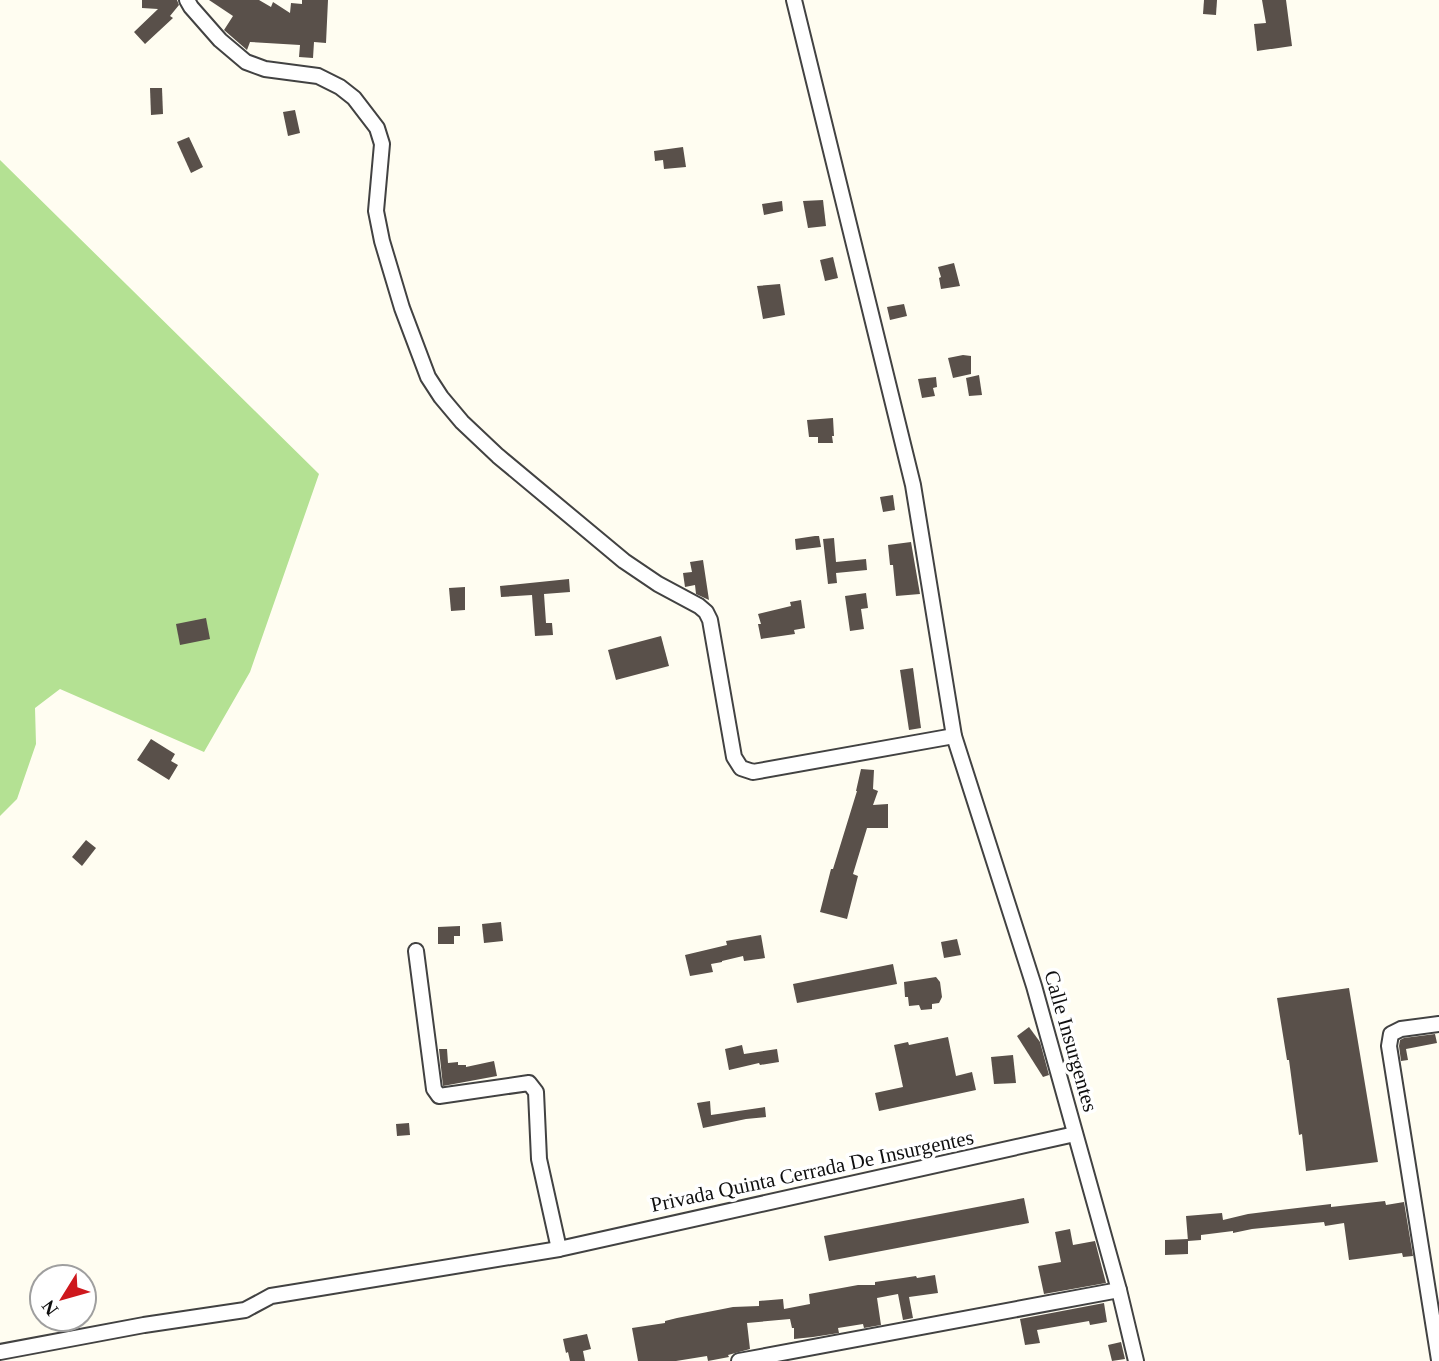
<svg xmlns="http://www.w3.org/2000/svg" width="1439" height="1361" font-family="Georgia,serif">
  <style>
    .forest { fill: #b4e193 }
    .building { fill: #59504a }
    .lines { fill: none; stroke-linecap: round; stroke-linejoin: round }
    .street-casing { stroke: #424242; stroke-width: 18 }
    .street { stroke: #fff; stroke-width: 14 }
    .labels { text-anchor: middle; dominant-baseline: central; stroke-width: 7; stroke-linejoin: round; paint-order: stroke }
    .street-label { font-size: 21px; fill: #0f0f0f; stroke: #fff }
  </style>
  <rect width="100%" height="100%" fill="#fffdf1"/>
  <polygon class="forest" points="0,160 319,474 250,672 204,752 60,689 35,708 36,744 17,799 0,816"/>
  <g class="building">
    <polygon points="142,0 177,0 179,5 170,16 173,18 145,44 134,32 158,9 142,8"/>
    <polygon points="209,0 259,0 271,7 273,2 290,13 291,3 302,4 302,0 328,0 326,43 314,42 313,58 299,57 300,45 250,42 247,50 224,30 233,16"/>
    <polygon points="1204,0 1217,0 1216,15 1203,14"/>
    <polygon points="1262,0 1286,0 1292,46 1257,51 1254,24 1266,23"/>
    <polygon points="150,88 162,88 163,114 151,115"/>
    <polygon points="295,110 300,133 288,136 283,112"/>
    <polygon points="189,137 203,167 191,173 177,142"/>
    <polygon points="683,147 686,167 664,169 663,160 655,161 654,151"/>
    <polygon points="823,200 826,226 808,228 803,201"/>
    <polygon points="782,201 783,211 764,215 762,204"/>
    <polygon points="833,257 838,278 825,281 820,260"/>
    <polygon points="954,263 960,286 941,289 939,278 941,277 938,267"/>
    <polygon points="780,284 785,315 763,319 757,286"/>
    <polygon points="904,304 907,316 890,320 887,307"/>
    <polygon points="963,355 971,356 971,374 953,378 948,358"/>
    <polygon points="979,375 982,395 969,396 966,378"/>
    <polygon points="936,377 937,387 933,388 935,396 922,398 918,379"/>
    <polygon points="833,418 834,436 832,436 833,443 818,443 818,437 809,437 807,420"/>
    <polygon points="893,495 895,510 883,512 880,497"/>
    <polygon points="815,536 819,536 821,547 796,550 795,539"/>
    <polygon points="834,538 836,562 866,559 867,570 836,573 837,583 828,584 823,539"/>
    <polygon points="911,542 920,594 896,596 893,565 890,565 888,545"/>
    <polygon points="703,560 709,600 696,594 695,585 685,587 683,573 692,572 690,562"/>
    <polygon points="569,579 570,592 544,594 546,623 552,623 553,635 535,636 532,595 501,597 500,586"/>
    <polygon points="465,587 465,610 451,611 449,588"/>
    <polygon points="866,593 868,608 861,609 864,629 850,631 845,596"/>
    <polygon points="801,600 805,628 794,630 795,634 761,639 758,624 761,624 758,614 791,606 790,602"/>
    <polygon points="206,618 210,639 180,645 176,624"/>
    <polygon points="661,636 669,666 616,680 608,650"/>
    <polygon points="913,668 921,728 909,730 900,670"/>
    <polygon points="151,739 175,754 171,761 178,765 169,780 137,760"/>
    <polygon points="861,769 874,770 873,789 878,791 873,805 888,804 888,828 867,828 853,874 858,876 847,919 820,912 831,869 833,869 857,791 856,791"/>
    <polygon points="86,840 96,848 82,866 72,857"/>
    <polygon points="501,922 503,941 484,943 482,924"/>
    <polygon points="460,926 460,936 454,936 454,944 438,944 438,927"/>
    <polygon points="761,935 765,958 744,961 743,956 722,961 722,962 711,964 713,972 690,976 685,955 727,945 726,941"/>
    <polygon points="957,939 961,955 944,958 941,942"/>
    <polygon points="893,964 897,984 797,1003 793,984"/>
    <polygon points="936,977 940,982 942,997 939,1003 932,1004 932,1009 921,1010 919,1005 909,1006 908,997 905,997 904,982"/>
    <polygon points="1349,988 1378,1162 1306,1171 1302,1134 1299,1135 1289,1060 1287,1060 1277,998"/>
    <polygon points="1029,1027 1040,1042 1049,1075 1043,1077 1017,1036"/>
    <polygon points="1435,1034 1437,1043 1406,1049 1408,1060 1401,1061 1399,1046 1400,1040 1404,1038"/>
    <polygon points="948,1037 956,1076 972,1072 976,1090 879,1111 875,1093 903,1087 894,1045 908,1042 909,1045"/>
    <polygon points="742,1045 744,1054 777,1049 779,1062 760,1065 759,1063 729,1070 725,1049"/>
    <polygon points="439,1049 447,1049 448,1063 458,1062 458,1065 466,1065 466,1067 494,1061 497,1076 443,1086"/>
    <polygon points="1013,1055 1016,1083 994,1084 991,1057"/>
    <polygon points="710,1101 711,1115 765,1107 766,1117 746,1119 703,1128 697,1103"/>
    <polygon points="409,1123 410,1135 397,1136 396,1124"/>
    <polygon points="1024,1198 1029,1223 829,1261 824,1236"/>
    <polygon points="1385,1201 1386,1205 1404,1202 1413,1256 1403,1257 1402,1253 1349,1260 1344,1223 1325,1226 1324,1222 1252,1229 1233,1233 1233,1231 1201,1235 1201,1240 1188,1241 1186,1216 1222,1213 1223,1220 1248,1214 1331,1204 1331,1207"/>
    <polygon points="1070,1229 1073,1245 1095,1241 1106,1283 1044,1294 1038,1266 1061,1262 1055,1232"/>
    <polygon points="1188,1239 1188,1254 1165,1255 1165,1240"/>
    <polygon points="935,1275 938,1293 909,1297 913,1318 903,1320 898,1294 877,1298 881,1325 864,1328 863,1324 838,1328 839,1333 813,1337 794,1339 794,1328 792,1328 790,1319 747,1323 750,1349 728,1355 729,1357 708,1361 707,1356 676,1361 638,1361 632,1328 665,1323 665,1321 677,1318 733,1307 759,1306 759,1301 783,1299 784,1309 810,1304 809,1294 858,1285 875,1285 875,1282 903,1278 916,1276 917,1278"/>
    <polygon points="1104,1303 1107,1322 1090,1325 1089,1321 1037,1330 1040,1343 1025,1345 1020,1319"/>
    <polygon points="587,1334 591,1349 583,1351 585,1361 570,1361 568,1352 566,1353 563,1339"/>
    <polygon points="1121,1342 1125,1359 1112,1361 1108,1345"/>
  </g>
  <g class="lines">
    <defs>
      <g id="street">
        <polyline points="187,0 191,7 220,40 246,62 265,69 318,76 340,87 354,98 377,128 382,144 376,211 382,241 402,308 428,377 441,397 462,422 498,456 624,561 658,584 699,606 706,612 710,620 734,757 741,768 753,772 954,736"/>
        <polyline points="794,0 913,485 954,736 1034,986 1119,1290 1136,1361"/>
        <polyline points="416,951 434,1089 439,1096 529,1083 536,1092 539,1159 559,1249"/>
        <polyline points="1439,1024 1401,1029 1391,1034 1389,1046 1439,1360"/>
        <polyline points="0,1352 144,1325 245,1310 271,1296 559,1249 1075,1134"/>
        <polyline points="739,1361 1119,1290"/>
      </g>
    </defs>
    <use href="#street" class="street-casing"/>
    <use href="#street" class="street"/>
  </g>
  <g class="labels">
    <g class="street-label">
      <text transform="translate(1071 1041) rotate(74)">Calle Insurgentes</text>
      <text transform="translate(812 1171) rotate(-12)">Privada Quinta Cerrada De Insurgentes</text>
    </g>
  </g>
  <g transform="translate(63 1298) rotate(233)"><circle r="33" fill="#ffffff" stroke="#9f9f9f" stroke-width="2"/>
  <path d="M0-5L12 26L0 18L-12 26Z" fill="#ce181d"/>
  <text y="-10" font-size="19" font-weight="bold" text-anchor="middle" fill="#0f0f0f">N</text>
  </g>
</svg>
